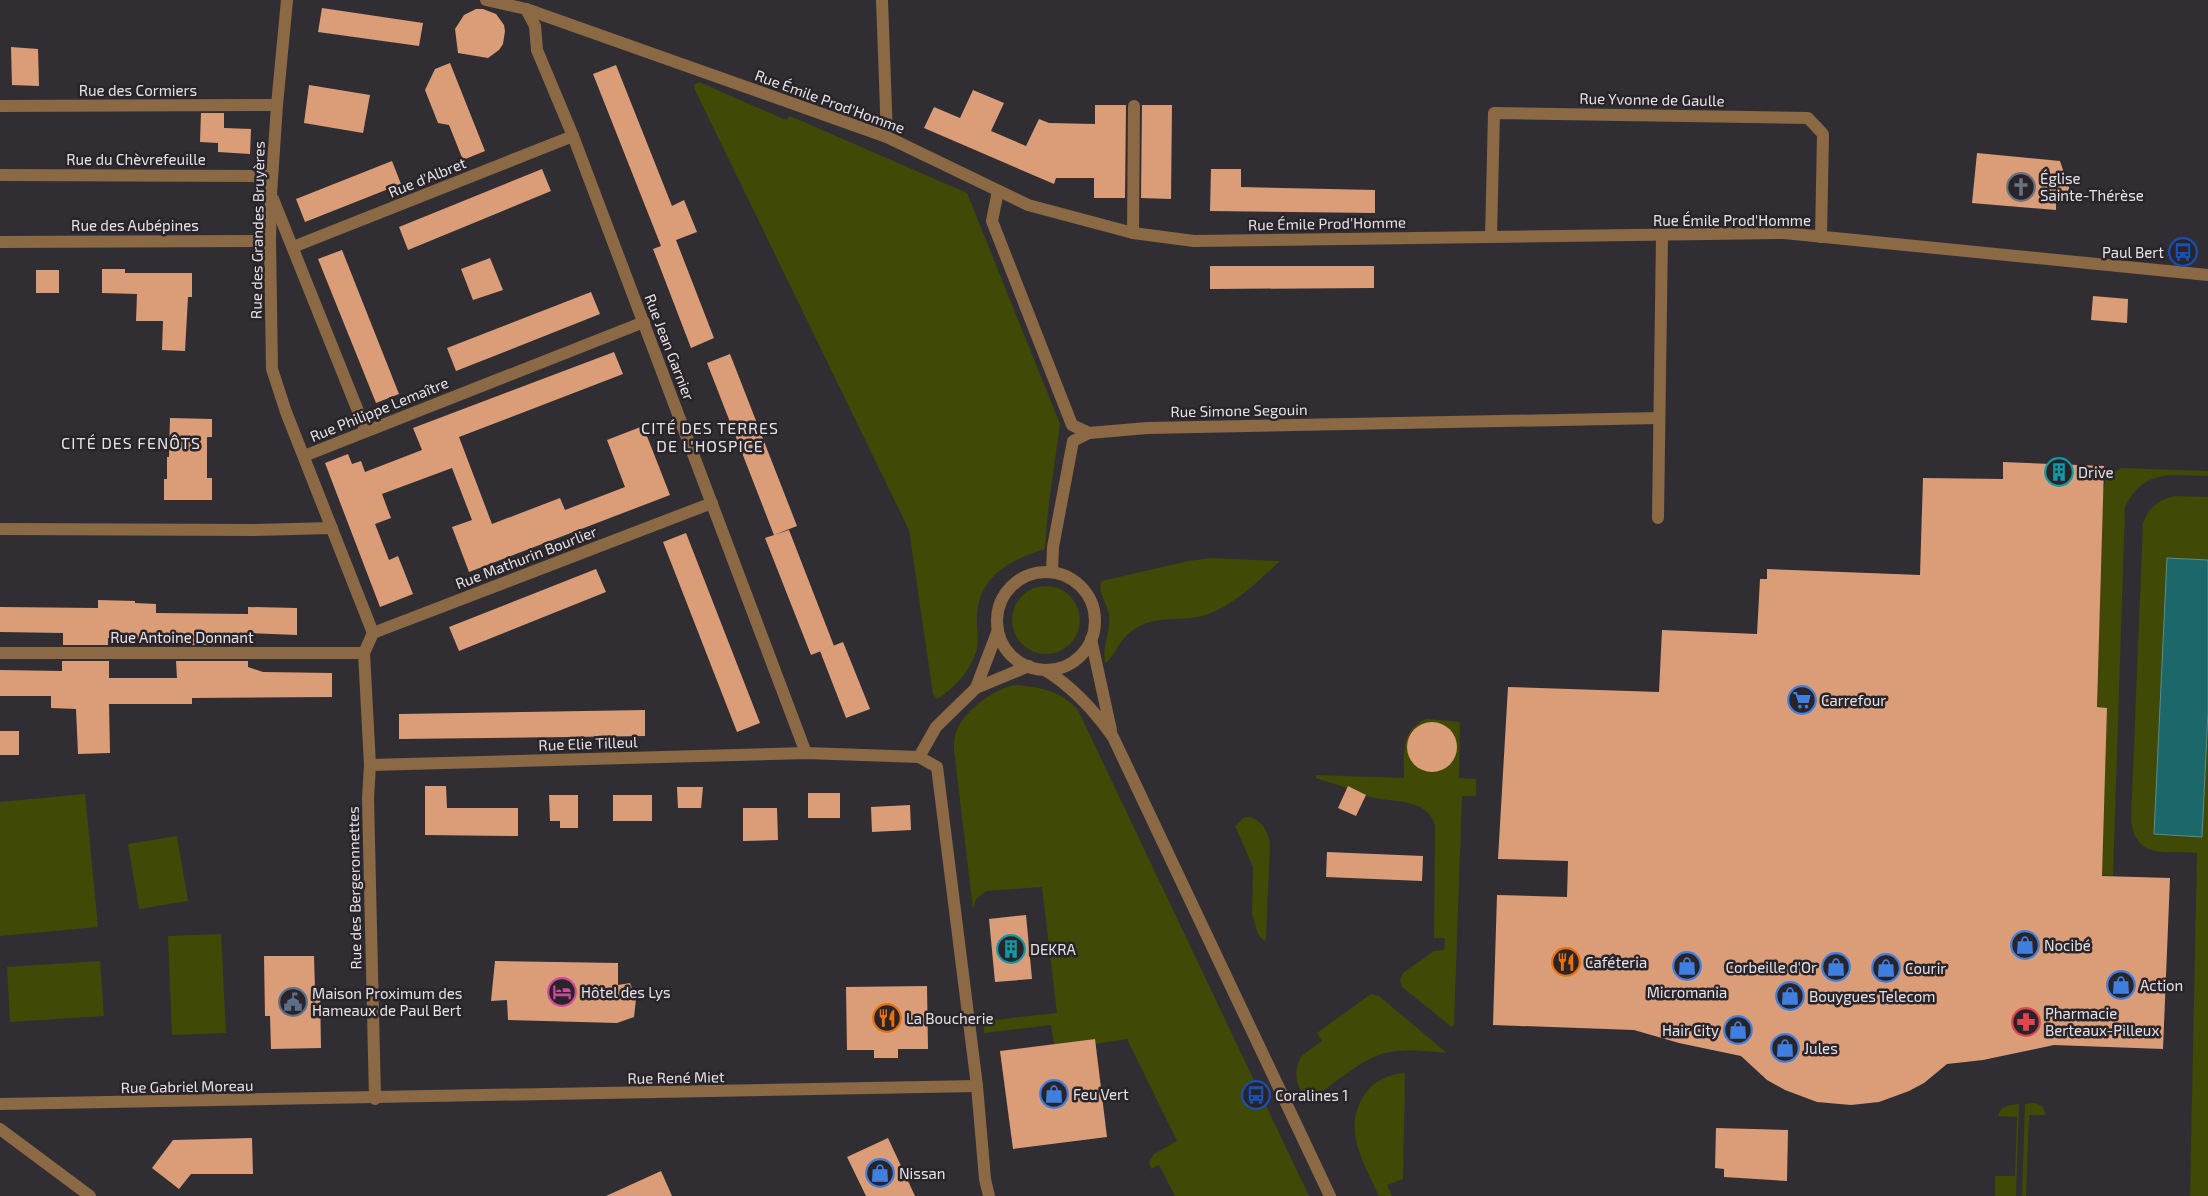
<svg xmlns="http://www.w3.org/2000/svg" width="2208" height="1196" font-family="'Exo 2',sans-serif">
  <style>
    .green { fill: #404905 }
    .water { fill: #1b676a; stroke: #588c90 }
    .building { fill: #db9d78 }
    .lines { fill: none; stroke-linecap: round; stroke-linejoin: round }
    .minor { stroke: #8b6945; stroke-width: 12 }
    .labels { text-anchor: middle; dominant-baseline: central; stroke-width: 5; stroke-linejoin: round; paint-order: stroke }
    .street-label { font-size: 15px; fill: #e6e3e7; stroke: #282429 }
    .poi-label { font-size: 15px; fill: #e6e3e7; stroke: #282429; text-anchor: start }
    .neighbourhood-label { font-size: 16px; letter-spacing: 1px; fill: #e6e3e7; stroke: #282429 }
  </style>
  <rect width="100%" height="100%" fill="#312e33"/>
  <g class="green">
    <path d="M699,82L786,120L790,116L967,193L1060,424L1048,510L1045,549C1012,559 980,575 977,614C976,625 979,637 977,648C973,668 954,689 937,699L933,694L909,530L695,90L694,85Z"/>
    <path d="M2121,468L2208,471V476C2171,475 2144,468 2125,507L2113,876L2102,875L2107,708L2097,707L2103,492L2106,477Z"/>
    <path d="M2175,496L2208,497V1196H2190L2197,853C2167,850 2136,861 2131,820L2143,523C2149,507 2158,500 2175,496Z"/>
    <path d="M1212,558L1280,561C1258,581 1235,605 1206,615C1183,622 1159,615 1138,627C1118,637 1116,657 1105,663C1102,645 1111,632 1109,615C1108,604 1096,590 1102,581L1188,561Z"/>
    <circle cx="1046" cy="620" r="34"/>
    <path d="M1018,685C1041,688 1062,691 1078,710L1309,1196H1175L1159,1165L1151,1169L1149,1162L1154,1154L1177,1141L1127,1039L1095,1044L1094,1039L1054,1044L1051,1025L984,1033V1021L1057,1013L1042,887L986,891L976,899L973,909L954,750C954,743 954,736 957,730C965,710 997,686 1018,685Z"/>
    <path d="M1427,719L1460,722L1459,778L1476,779V796H1462L1454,1024L1452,1027L1402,987L1400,980L1403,973L1434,951L1444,950L1445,938H1434L1435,825C1427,799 1396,802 1374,798C1365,796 1357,791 1349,787L1347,788L1316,778V775L1404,778C1404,755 1400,729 1427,719Z"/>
    <polygon points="85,794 98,927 0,936 0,802"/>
    <path d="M1245,817C1259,816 1268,830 1270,843L1266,938L1264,941L1258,934L1252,914L1253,867L1235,826Z"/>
    <polygon points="177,836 188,901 139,909 128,844"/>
    <polygon points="221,934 226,1033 172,1035 168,936"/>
    <polygon points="100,961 104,1016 10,1022 7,967"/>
    <path d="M1371,994L1379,996L1447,1053C1427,1051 1405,1048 1385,1053C1364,1057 1327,1089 1308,1102C1297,1091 1291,1068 1303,1055C1308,1050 1316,1046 1322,1041L1317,1033Z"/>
    <path d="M1405,1073L1403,1179L1387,1185L1392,1196H1379C1364,1162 1341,1129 1365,1094C1374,1080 1390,1074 1405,1073Z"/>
    <polygon points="2035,1103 2042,1106 2046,1115 2029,1115 2026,1196 2022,1196 2025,1104"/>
    <path d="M2019,1104L2016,1196H1995V1176H2015L2017,1117L1998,1116C2000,1106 2010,1105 2019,1104Z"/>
  </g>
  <polygon class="water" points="2167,558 2208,560 2208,712 2202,837 2154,834"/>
  <g class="building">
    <polygon points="322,8 423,23 419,46 318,32"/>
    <polygon points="476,9 483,9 496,14 504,25 505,31 503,44 499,50 488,58 458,53 455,29 464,15"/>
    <polygon points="11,47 38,49 39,86 12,85"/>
    <polygon points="450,63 485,151 463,160 449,125 438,123 425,90 435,69"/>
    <polygon points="616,65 672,206 684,200 697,232 676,240 714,338 691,348 653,249 661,246 593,74"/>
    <polygon points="309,85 370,95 363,133 304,123"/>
    <polygon points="973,90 1004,103 991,131 1026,146 1039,119 1049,123 1095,124 1095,105 1126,105 1125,198 1094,198 1094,178 1056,178 1054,184 924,128 934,107 960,118"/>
    <polygon points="1142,105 1172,105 1171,199 1141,198"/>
    <polygon points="201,113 224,113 224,128 251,129 250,154 218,152 218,143 200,142"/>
    <polygon points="1977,153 2060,161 2074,202 2056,201 2056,210 1972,203"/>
    <polygon points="392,161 401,184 305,222 296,199"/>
    <polygon points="542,169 551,191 408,250 399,227"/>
    <polygon points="1211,169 1241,169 1241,187 1375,190 1375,213 1210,211"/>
    <polygon points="342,250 399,394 376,403 318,259"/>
    <polygon points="490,258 503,290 473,300 461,269"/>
    <polygon points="1210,266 1374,266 1374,288 1210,289"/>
    <polygon points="102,269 125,269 125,273 192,273 192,297 188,297 185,351 162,350 163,321 136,321 137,294 102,293"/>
    <rect x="36" y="270" width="23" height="23"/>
    <polygon points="591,292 600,314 456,371 447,348"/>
    <polygon points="2093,296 2128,299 2127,323 2091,320"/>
    <polygon points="614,352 623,374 459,437 492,524 560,498 565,510 625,487 607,440 643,426 670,495 469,572 452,527 472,520 452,468 382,494 391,518 375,524 389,560 398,556 413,594 380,607 325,463 348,454 352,464 361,461 365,472 422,450 413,428"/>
    <polygon points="730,354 797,526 774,535 789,530 834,646 811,655 765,538 774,535 707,363"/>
    <polygon points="170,418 212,419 212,437 207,437 207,478 212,478 212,500 164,500 164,479 167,479 167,457 169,457"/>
    <polygon points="2003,462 2104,466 2097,707 2107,708 2102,876 2170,878 2163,1049 2054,1045 1983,1060 1947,1064 1924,1083 1909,1091 1879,1102 1851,1105 1817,1102 1785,1090 1767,1080 1741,1056 1679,1043 1634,1030 1493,1025 1497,895 1567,897 1568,861 1498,859 1508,687 1659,692 1662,630 1757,634 1760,579 1767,579 1767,569 1920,575 1923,478 2003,479"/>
    <polygon points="686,533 760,723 737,732 663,542"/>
    <polygon points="596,569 606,592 459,651 449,627"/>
    <polygon points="98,600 135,601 135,603 156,604 156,613 248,614 248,607 297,608 297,635 248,633 248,645 176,645 176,639 108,638 108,645 63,645 63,633 0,632 0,607 98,608"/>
    <polygon points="843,642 870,709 846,718 820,651"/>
    <polygon points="62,661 109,661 109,678 177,678 176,661 248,661 248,667 263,672 332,673 332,697 192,698 192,704 109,704 110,753 78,754 76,709 51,708 51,696 0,696 0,670 62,671"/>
    <polygon points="645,710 645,736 399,739 399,714"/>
    <circle cx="1432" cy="747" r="25"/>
    <rect x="0" y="731" width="19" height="24"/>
    <polygon points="425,786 446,786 447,808 518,808 518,836 425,835"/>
    <polygon points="1348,786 1366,795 1356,816 1338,808"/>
    <polygon points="677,787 703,787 701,808 678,808"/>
    <rect x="808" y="793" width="32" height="25"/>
    <polygon points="549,795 578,795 578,828 560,828 560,821 550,821"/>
    <rect x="613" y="795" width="39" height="26"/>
    <polygon points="910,805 911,830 872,832 871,807"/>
    <polygon points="743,808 777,808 778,840 743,841"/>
    <polygon points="1327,852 1423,856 1422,881 1326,877"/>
    <polygon points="1026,915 1032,979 995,982 989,919"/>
    <polygon points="264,956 314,956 315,989 320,989 321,1048 271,1049 270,1016 265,1016"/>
    <polygon points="495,961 618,963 618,985 630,983 636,999 634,1017 617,1023 508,1020 507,1000 491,1001"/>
    <polygon points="927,986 928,1049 898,1049 898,1058 874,1058 874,1050 847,1050 846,987"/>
    <polygon points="1095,1039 1107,1137 1013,1149 1000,1051"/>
    <polygon points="1716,1128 1788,1130 1787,1181 1724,1177 1724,1169 1715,1168"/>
    <polygon points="252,1138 253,1174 191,1174 179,1189 152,1168 173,1140"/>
    <polygon points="888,1138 915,1196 866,1196 847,1157"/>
    <polygon points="661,1171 672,1196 606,1196"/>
  </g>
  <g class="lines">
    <g class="minor">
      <polyline points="287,0 277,105 271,194 270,241 272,369 286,412 373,633"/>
      <polyline points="486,0 526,9 887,137 1028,205 1133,233 1194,241 1784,233 2208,275"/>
      <polyline points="882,0 887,137"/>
      <polyline points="526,9 535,26 537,50 573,136 806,753"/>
      <polyline points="0,106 277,105"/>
      <polyline points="0,175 272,176"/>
      <polyline points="998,191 992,221 1072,425 1089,433 1147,428 1659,418"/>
      <polyline points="273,199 366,431"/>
      <polyline points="1133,233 1134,106"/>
      <polyline points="1491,237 1494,113 1808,118 1823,134 1821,237"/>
      <polyline points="0,242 270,241"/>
      <polyline points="293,247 573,136"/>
      <polyline points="304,456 644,322"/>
      <polyline points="1658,518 1662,235"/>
      <polyline points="0,529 254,530 332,528"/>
      <circle cx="1046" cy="621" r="49"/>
      <polyline points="1052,572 1053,547 1073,441 1089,433"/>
      <polyline points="1091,639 1111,730"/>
      <polyline points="0,653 364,653"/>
      <path d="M1045,670C1073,687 1094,710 1113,737L1330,1196"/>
      <polyline points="976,688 998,630"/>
      <polyline points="919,757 936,727 976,688 1029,666"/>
      <polyline points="370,765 806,753 919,757 937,767 977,1086 985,1179 989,1196"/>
      <polyline points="375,1099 368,798 370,765 364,653 373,633 712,503"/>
      <polyline points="0,1104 977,1086"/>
      <polyline points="0,1129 90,1196"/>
    </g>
  </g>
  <defs>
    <symbol id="church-ring" viewBox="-11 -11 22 22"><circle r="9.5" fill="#282429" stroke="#6b7280" stroke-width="1.5"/><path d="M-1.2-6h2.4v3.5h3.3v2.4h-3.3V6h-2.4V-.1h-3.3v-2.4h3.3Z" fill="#6b7280"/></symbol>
    <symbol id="bus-ring" viewBox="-11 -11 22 22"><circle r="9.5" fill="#282429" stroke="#1a4fb4" stroke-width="1.5"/><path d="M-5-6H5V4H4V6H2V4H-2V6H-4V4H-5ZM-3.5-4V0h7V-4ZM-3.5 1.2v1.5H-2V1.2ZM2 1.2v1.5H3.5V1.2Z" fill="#1a4fb4"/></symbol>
    <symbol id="building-ring" viewBox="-11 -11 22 22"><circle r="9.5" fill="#282429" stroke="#0f9aa8" stroke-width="1.5"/><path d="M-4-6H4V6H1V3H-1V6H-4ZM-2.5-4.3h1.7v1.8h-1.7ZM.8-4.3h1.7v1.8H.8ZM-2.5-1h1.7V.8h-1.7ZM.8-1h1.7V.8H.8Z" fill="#0f9aa8"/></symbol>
    <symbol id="supermarket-ring" viewBox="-11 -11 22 22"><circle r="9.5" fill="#282429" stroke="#3f7fe0" stroke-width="1.5"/><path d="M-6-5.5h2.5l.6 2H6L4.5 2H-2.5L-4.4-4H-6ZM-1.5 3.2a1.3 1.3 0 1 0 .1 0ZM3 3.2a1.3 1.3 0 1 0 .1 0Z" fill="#3f7fe0"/></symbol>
    <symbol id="shop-ring" viewBox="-11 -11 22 22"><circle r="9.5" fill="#282429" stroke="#3f7fe0" stroke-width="1.5"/><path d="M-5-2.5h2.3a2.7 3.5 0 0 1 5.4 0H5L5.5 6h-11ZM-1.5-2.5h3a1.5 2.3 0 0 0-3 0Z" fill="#3f7fe0"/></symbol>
    <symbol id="restaurant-ring" viewBox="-11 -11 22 22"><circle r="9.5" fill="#282429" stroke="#e8710a" stroke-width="1.5"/><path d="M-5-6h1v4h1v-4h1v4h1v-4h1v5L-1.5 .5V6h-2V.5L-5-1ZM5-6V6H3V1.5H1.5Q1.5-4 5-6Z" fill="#e8710a"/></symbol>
    <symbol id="hotel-ring" viewBox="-11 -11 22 22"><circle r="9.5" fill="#282429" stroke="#d1479c" stroke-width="1.5"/><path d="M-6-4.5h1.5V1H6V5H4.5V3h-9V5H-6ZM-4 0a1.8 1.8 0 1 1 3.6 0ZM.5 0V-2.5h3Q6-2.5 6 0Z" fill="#d1479c"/></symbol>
    <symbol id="civic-ring" viewBox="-11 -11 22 22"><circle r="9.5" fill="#282429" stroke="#5c6f8a" stroke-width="1.5"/><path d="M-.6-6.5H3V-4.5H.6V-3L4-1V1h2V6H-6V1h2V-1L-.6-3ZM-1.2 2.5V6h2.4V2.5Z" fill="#5c6f8a"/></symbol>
    <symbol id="pharmacy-ring" viewBox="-11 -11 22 22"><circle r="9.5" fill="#282429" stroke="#e0444e" stroke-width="1.5"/><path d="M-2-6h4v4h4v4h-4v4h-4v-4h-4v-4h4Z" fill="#e0444e"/></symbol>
  </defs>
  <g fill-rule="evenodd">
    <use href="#church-ring" x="2005" y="171" width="32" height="32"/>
    <use href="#bus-ring" x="2167" y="236" width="32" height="32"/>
    <use href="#building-ring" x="2043" y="456" width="32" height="32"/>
    <use href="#supermarket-ring" x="1786" y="684" width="32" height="32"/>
    <use href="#shop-ring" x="2009" y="929" width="32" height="32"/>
    <use href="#building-ring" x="995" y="933" width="32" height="32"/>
    <use href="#restaurant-ring" x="1550" y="946" width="32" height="32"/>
    <use href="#shop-ring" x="1671" y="950" width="32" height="32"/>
    <use href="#shop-ring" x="1820" y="951" width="32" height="32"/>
    <use href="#shop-ring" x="1870" y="952" width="32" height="32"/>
    <use href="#shop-ring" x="2105" y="969" width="32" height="32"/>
    <use href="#hotel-ring" x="546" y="976" width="32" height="32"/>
    <use href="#shop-ring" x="1774" y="980" width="32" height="32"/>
    <use href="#civic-ring" x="277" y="986" width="32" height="32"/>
    <use href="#restaurant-ring" x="871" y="1002" width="32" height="32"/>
    <use href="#pharmacy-ring" x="2010" y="1006" width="32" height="32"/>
    <use href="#shop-ring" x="1722" y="1014" width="32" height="32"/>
    <use href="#shop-ring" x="1769" y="1032" width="32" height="32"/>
    <use href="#shop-ring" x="1038" y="1078" width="32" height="32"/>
    <use href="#bus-ring" x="1240" y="1079" width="32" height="32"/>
    <use href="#shop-ring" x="864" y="1157" width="32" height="32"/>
  </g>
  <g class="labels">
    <g class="street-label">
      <text x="138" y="90">Rue des Cormiers</text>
      <text transform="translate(1652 99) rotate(1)">Rue Yvonne de Gaulle</text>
      <text transform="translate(830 101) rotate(20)">Rue Émile Prod'Homme</text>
      <text x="136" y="159">Rue du Chèvrefeuille</text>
      <text transform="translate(427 177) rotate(-22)">Rue d'Albret</text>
      <text x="1732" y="220">Rue Émile Prod'Homme</text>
      <text transform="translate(1327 223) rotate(-1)">Rue Émile Prod'Homme</text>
      <text x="135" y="225">Rue des Aubépines</text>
      <text transform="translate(257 230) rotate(-89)">Rue des Grandes Bruyères</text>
      <text transform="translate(670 347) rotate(69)">Rue Jean Garnier</text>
      <text transform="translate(379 409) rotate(-22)">Rue Philippe Lemaître</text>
      <text transform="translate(1239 410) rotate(-1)">Rue Simone Segouin</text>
      <text transform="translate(526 557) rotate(-21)">Rue Mathurin Bourlier</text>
      <text x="182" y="637">Rue Antoine Donnant</text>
      <text transform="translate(588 743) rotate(-2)">Rue Elie Tilleul</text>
      <text transform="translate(354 888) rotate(-91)">Rue des Bergeronnettes</text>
      <text transform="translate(676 1077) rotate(-1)">Rue René Miet</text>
      <text transform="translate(187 1086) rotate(-1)">Rue Gabriel Moreau</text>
    </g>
    <g class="poi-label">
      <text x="2040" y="178">Église<tspan x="2040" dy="17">Sainte-Thérèse</tspan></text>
      <text x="2164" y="252" text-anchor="end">Paul Bert</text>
      <text x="2078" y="472">Drive</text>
      <text x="1821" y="700">Carrefour</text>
      <text x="2044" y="945">Nocibé</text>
      <text x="1030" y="949">DEKRA</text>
      <text x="1585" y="962">Caféteria</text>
      <text x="1817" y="967" text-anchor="end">Corbeille d'Or</text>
      <text x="1905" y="968">Courir</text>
      <text x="2140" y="985">Action</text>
      <text x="581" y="992">Hôtel des Lys</text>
      <text x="1687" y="992" text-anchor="middle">Micromania</text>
      <text x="312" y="993">Maison Proximum des<tspan x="312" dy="17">Hameaux de Paul Bert</tspan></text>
      <text x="1809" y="996">Bouygues Telecom</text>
      <text x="2045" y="1013">Pharmacie<tspan x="2045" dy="17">Berteaux-Pilleux</tspan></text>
      <text x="906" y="1018">La Boucherie</text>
      <text x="1719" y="1030" text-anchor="end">Hair City</text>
      <text x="1804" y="1048">Jules</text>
      <text x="1073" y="1094">Feu Vert</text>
      <text x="1275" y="1095">Coralines 1</text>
      <text x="899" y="1173">Nissan</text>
    </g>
    <g class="neighbourhood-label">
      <text x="710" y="427">CITÉ DES TERRES<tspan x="710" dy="18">DE L'HOSPICE</tspan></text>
      <text x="131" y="442">CITÉ DES FENÔTS</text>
    </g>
  </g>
</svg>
